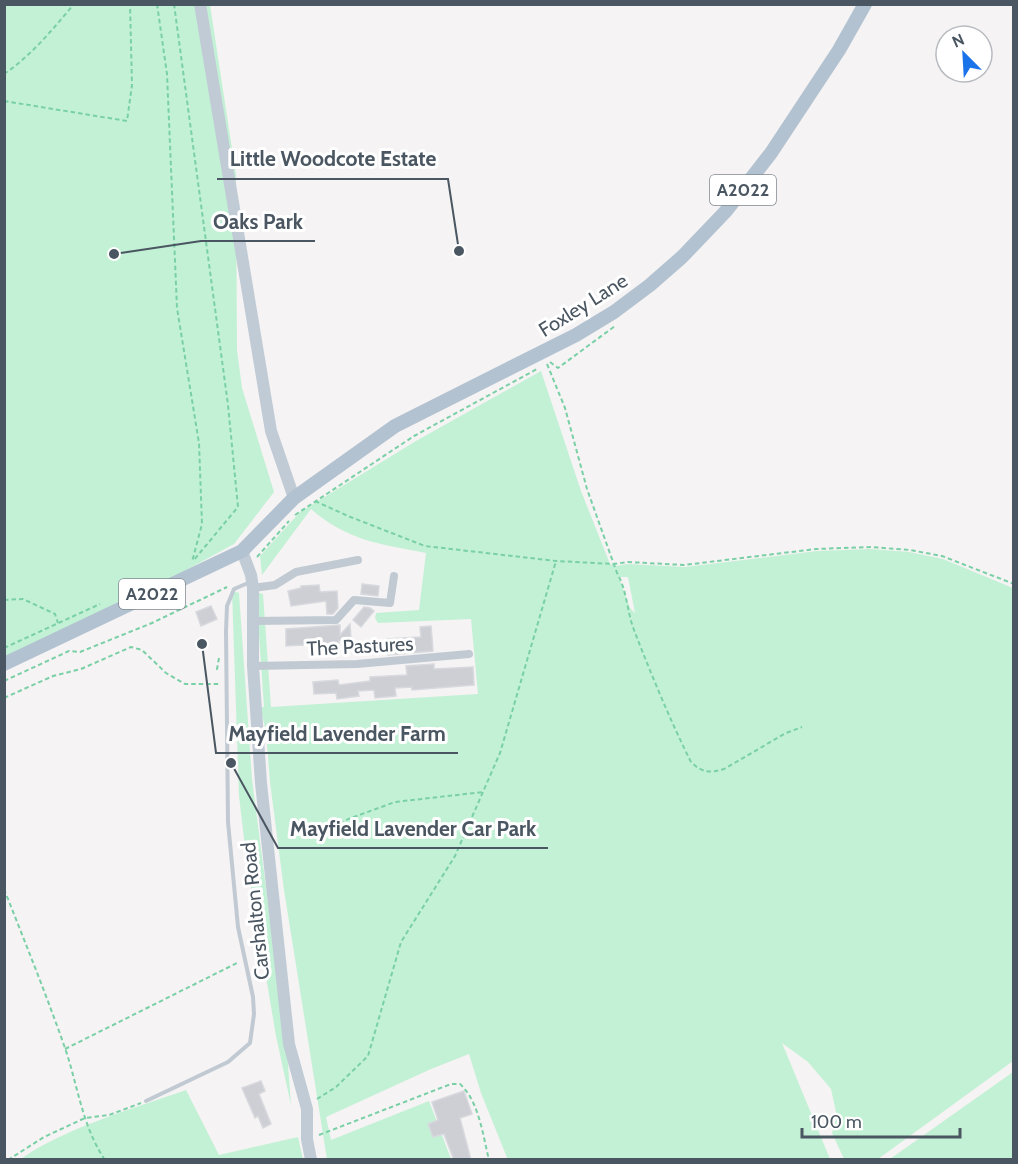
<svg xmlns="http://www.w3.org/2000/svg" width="1018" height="1164" font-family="Cabin,sans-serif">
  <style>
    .green { fill: #c3f1d5; fill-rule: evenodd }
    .building { fill: #cdcfd5; stroke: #d7d9de; stroke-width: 1.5 }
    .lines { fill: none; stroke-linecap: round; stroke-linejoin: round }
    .path { stroke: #7ad0a6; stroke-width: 2; stroke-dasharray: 4.5 3; stroke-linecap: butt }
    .lane { stroke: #c1cad2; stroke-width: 4 }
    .street { stroke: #c1cad2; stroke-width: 8 }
    .secondary { stroke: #c1cbd6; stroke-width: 12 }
    .primary { stroke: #b3c2d1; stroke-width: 14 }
    .labels { text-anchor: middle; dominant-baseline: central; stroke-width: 6; stroke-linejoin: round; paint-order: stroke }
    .shield { fill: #fff; stroke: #808990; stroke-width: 1.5 }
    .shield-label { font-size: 18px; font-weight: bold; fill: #4a5661 }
    .street-label { font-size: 20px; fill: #4a5661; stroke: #fff }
    .leader { fill: none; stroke: #4a5661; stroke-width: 2 }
    .callout-dot { fill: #4a5661; stroke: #fff; stroke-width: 2 }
    .callout-label { font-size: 21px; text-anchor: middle; font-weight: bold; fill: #4a5661; stroke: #fff; stroke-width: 6; stroke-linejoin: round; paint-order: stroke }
  </style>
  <rect width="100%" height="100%" fill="#f5f3f3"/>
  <g class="green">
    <polygon points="4,5 210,5 236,175 237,350 242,388 274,492 234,544 71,633 4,664"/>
    <path d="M541,371L581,491L610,564L615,566L628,564L685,567L817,551L870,549L909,552L943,559L1013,588V1061L878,1159H844L832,1133L837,1117L831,1089L808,1062L782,1043L830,1159L508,1160L481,1093L469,1054L431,1069L326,1117L331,1140L429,1101L451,1159H327L284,890L270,782L266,731L260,707H264L256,592L263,594L271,707L478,694L471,619L378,623L375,618L376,613L419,610L426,553C380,544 348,541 311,509L262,575L260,556L300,512L416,441ZM619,577H628L635,613L630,608Z"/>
    <polygon points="232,591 239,593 252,779 287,1051 291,1105 276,1036 247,864 239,796"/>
    <polygon points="1013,1072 1013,1159 890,1159 1006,1077"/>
    <path d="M186,1090L219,1155L298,1137L303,1159H21C64,1128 135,1108 186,1090Z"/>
  </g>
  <g class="building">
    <polygon points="362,584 379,586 378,596 361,594"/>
    <polygon points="319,585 320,592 337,591 338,608 333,614 327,614 326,601 291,606 288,591 301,588 301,586"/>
    <polygon points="211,606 217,619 201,626 196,612"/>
    <polygon points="364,607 370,608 374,611 361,627 353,620"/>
    <polygon points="350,624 351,640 339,640 339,643 286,646 286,629 340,625 340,635"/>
    <polygon points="431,626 433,651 388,655 387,639 421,637 420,627"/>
    <polygon points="434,664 434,669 473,667 474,685 412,690 412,687 395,688 396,696 375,698 374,690 358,691 359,696 337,699 336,693 314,694 313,682 338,680 339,685 370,681 370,677 407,675 406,666"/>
    <polygon points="261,1081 265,1091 259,1094 271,1124 263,1128 258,1116 255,1118 242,1088"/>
    <polygon points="464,1091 472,1114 460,1118 471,1160 454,1160 444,1134 433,1137 428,1124 438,1120 432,1102"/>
  </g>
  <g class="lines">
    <g class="path">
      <polyline points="157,4 167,74 177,308 199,443 202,524 192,562"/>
      <polyline points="174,4 228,405 238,507 193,561"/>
      <path d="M4,74C31,56 53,29 74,4"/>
      <polyline points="4,101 127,121 132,85 130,4"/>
      <polyline points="550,362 558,368 615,326"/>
      <path d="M547,364L565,408L587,489L617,573C627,590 627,612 634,630C651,674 670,720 691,762C702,773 710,773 724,769L786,733L802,727"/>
      <polyline points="315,501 348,516 425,546 556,561 614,564 628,562 684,565 816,549 871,547 910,550 942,556 1014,584"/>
      <polyline points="295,515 414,436 537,369"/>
      <polyline points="257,557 289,521"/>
      <polyline points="4,600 23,599 55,614 58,623"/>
      <polyline points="4,648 100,604"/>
      <polyline points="219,658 217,669 219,672"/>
      <polyline points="4,681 69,651 80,652 152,623 227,587"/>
      <polyline points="4,698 53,676 81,669 131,647 142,650 166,673 185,684 219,684"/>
      <polyline points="317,824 332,825 395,802 483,792"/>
      <path d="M4,889C25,942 46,994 65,1048C78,1086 82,1126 105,1160"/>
      <polyline points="65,1049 239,962"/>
      <polyline points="317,1099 336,1087 368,1056 401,942 455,856 500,753 556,561"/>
      <path d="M319,1135L451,1084H460C479,1101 483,1136 489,1160"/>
      <polyline points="8,1160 44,1137 85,1118 109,1115 141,1103"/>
    </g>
    <polyline class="lane" points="146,1101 228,1062 250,1043 254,1014 253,997 238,927 228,822 226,631 227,606 234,589 248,583"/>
    <g class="street">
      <polyline points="253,588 275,585 296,572 358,560"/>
      <polyline points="253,621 336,620 354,600 390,603 394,576"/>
      <polyline points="253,666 357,664 469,654"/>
    </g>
    <g class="secondary">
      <polyline points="200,4 271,431 294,498"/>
      <polyline points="242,551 251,575 253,588 253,666 261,783 289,1044 307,1109 307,1139 311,1160"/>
    </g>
    <polyline class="primary" points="4,664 242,551 294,498 395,426 576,335 614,312 650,285 682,257 726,211 771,153 839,50 865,4"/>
  </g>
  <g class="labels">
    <g class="shield">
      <rect x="710" y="175" width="66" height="30" rx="4.5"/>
      <rect x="119" y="579" width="66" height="30" rx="4.5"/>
    </g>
    <g class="shield-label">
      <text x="743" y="190">A2022</text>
      <text x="152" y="594">A2022</text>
    </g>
    <g class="street-label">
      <text transform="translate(583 305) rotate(-32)">Foxley Lane</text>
      <text transform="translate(360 646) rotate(-3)">The Pastures</text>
      <text transform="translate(255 911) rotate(-96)">Carshalton Road</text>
    </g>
  </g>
  <path class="leader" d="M459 251L448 179H217M114 254L201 241H315M202 644L216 753H458M231 763L278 848H548"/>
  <g class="callout-dot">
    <circle cx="459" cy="251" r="6"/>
    <circle cx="114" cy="254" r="6"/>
    <circle cx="202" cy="644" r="6"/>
    <circle cx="231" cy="763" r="6"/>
  </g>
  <g class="callout-label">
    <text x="333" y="166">Little Woodcote Estate</text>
    <text x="258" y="229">Oaks Park</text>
    <text x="337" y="741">Mayfield Lavender Farm</text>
    <text x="413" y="836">Mayfield Lavender Car Park</text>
  </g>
  <rect width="1018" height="1164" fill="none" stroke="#4a5661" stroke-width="12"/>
  <g transform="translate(964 54) rotate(336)"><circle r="28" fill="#ffffff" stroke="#b7bbc0" stroke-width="1.5"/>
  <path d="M0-4.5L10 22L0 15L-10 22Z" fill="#1a73e8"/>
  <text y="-9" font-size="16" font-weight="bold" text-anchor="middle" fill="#4a5661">N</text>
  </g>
  <path d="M802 1128v9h158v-9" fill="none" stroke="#4a5661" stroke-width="3"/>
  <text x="811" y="1128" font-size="18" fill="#4a5661" stroke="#ffffff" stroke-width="4.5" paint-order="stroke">100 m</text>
</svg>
